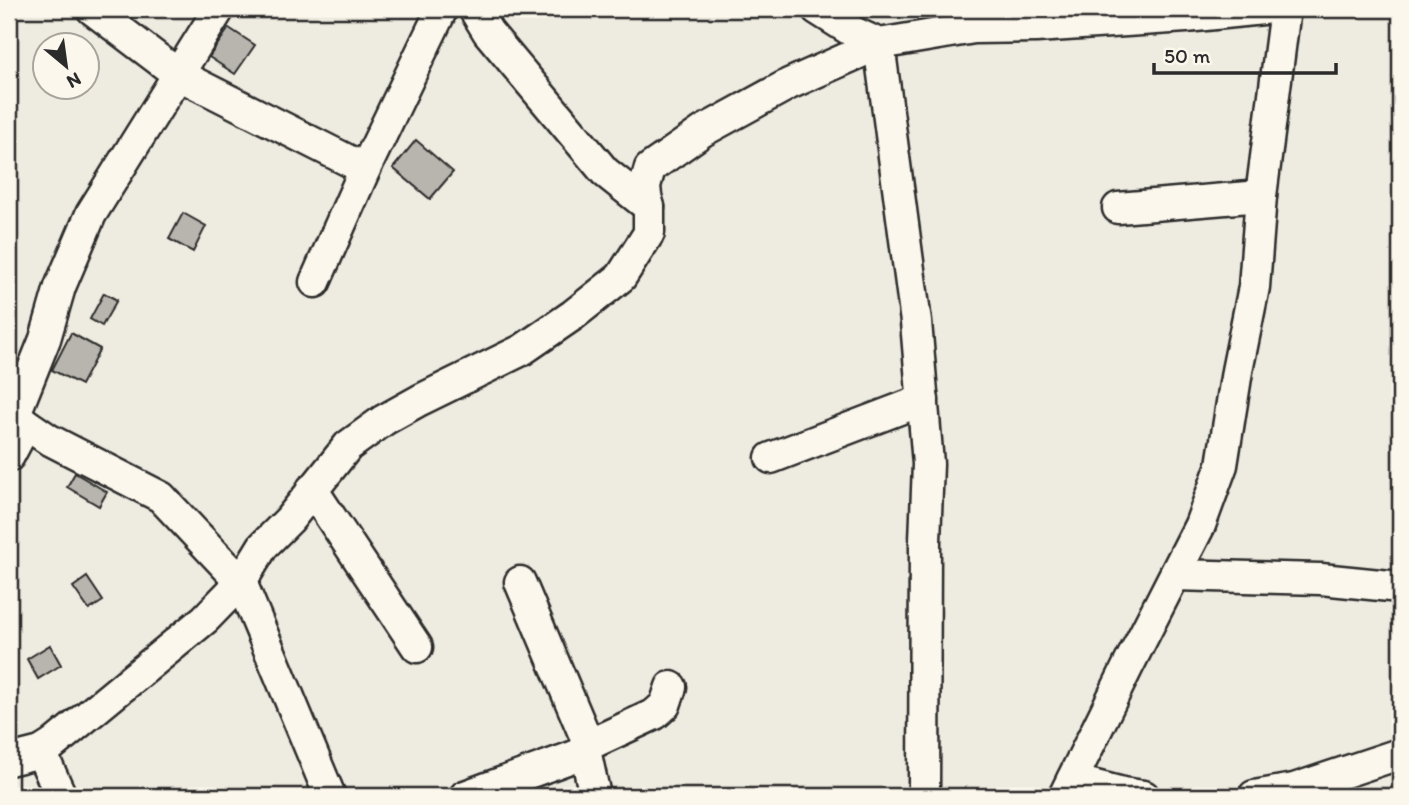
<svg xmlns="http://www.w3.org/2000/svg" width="1409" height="805" font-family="Itim,sans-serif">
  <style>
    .building { fill: #b8b5ae; stroke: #2b2b2b; stroke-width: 2 }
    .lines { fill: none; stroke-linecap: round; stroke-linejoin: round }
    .street-casing { stroke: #2b2b2b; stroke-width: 35 }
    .street { stroke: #fbf7ec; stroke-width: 30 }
  </style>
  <rect width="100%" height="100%" fill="#eeebe0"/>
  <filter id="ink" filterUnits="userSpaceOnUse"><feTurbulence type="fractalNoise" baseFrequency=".0143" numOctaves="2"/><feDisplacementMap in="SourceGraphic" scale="14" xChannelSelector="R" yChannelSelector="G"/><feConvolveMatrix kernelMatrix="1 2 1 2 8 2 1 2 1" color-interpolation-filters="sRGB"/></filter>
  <g filter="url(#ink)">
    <g class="building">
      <polygon points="488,9 511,9 500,20"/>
      <polygon points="229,28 255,45 235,74 209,57"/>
      <polygon points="416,140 453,172 430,199 393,168"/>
      <polygon points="183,213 206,226 193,252 169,239"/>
      <polygon points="104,293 117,300 102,326 90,319"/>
      <polygon points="71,333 100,349 81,385 52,370"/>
      <polygon points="75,473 107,492 99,506 67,487"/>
      <polygon points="87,577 103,601 89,610 73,587"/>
      <polygon points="50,645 61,665 38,679 27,659"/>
    </g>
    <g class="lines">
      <defs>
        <g id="street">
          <polyline points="92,9 179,75 365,169"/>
          <polyline points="474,9 488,32 605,172 649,207"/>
          <polyline points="817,9 855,33 879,44 916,322 928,464 925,541 924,796"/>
          <polyline points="1118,208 1261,196"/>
          <polyline points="315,282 365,169 442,9"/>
          <polyline points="9,409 26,424 48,439 161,497 241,582 330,796"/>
          <polyline points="15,414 45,339 60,287 91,214 219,9"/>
          <polyline points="9,456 26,424"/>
          <polyline points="771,458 923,400"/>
          <polyline points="312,489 417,647"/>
          <polyline points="1175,575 1321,579 1400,587"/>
          <polyline points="520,582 585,736 586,746"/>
          <polyline points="585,750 595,796"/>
          <polyline points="41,752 61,796"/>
          <polyline points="9,760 41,752 52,745 205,619 241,582 263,546 289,520 348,446 384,420 420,400 522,350 573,315 621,277 649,233 649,207 646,196 645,186 650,168 703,131 789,84 879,44 974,28 1036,27 1186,17 1263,9"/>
          <polyline points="1072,780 1123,793 1144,796"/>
          <polyline points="465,796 575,756 585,750 586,746 655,714 665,705 671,687"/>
          <polyline points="1064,796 1128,666 1200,525 1222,465 1237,371 1254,287 1261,196 1285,9"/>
          <polyline points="1254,796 1294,789 1396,755 1400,755"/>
        </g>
      </defs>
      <use href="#street" class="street-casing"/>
      <use href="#street" class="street"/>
    </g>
  </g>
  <rect width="1409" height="805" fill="none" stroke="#fbf7ec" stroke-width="35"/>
  <rect x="18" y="18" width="1374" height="770" fill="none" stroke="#2b2b2b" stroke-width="2.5" filter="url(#ink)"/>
  <g transform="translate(66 66) rotate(151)"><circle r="33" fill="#fbf7ec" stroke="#a8a59f" stroke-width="2"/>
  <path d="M0-5L12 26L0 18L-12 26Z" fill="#2b2b2b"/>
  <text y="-10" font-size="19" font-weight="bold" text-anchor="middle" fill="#2b2b2b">N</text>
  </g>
  <path d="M1154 63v10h182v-10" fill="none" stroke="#2b2b2b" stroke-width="3.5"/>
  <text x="1164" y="63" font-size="21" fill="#2b2b2b" stroke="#fbf7ec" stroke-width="5" paint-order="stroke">50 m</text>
</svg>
